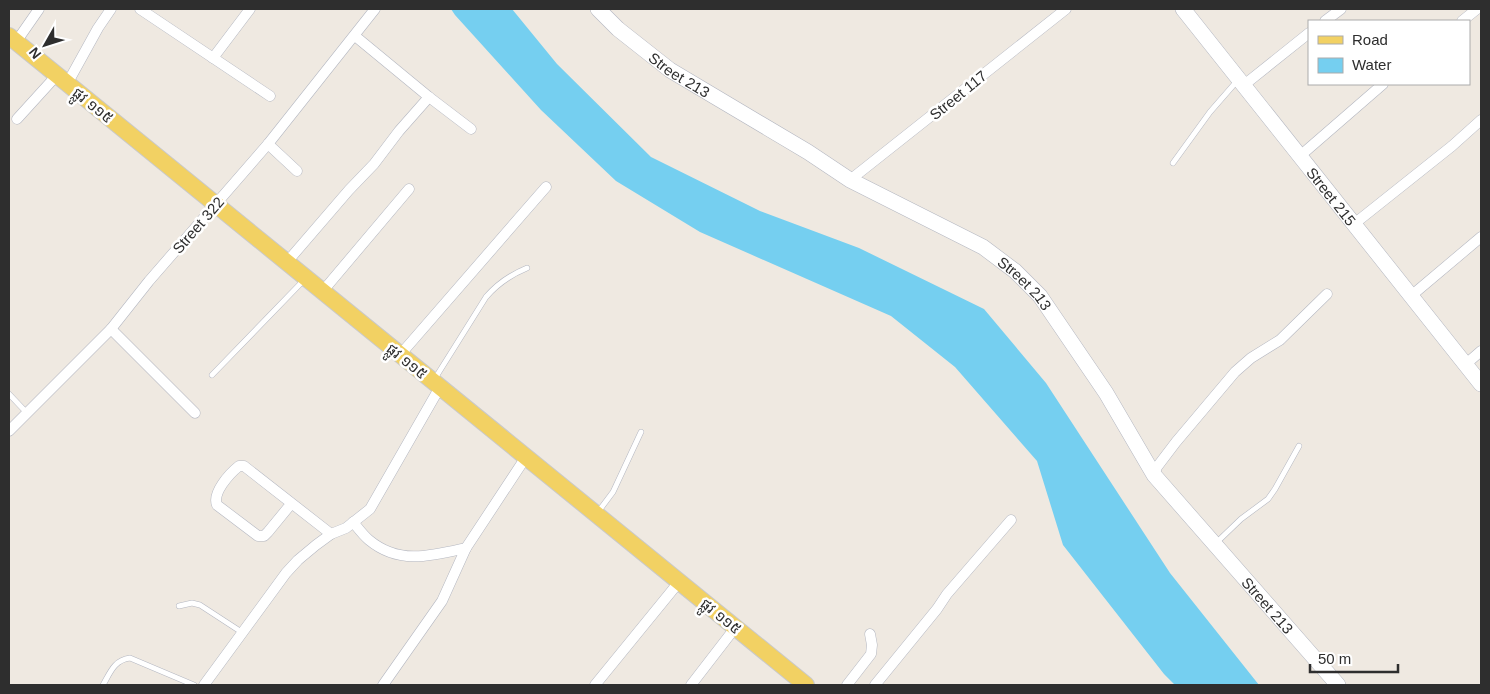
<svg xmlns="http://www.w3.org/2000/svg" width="1490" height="694" font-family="Arial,'Noto Sans Khmer',sans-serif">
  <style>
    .water { fill: #75cff0 }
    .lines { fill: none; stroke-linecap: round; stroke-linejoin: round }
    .lane-casing { stroke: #b4b7c1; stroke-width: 6 }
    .street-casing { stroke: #b4b7c1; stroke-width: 11 }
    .secondary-casing { stroke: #b4b7c1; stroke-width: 16 }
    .primary-casing { stroke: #c9c9c9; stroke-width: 18 }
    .lane { stroke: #fff; stroke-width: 5 }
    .street { stroke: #fff; stroke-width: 10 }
    .secondary { stroke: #fff; stroke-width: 15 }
    .primary { stroke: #f2d163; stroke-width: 16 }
    .labels { text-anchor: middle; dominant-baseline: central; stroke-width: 5; stroke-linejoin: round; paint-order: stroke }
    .street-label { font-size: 15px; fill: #2e2e2e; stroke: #fff }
  </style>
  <rect width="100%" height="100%" fill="#efe9e1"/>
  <polygon class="water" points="451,9 512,9 557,64 651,157 760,211 859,248 984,309 1046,383 1170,573 1259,685 1175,685 1164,674 1063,545 1037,461 955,367 891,316 700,232 616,181 541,110 455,15"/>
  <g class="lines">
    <defs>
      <g id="lane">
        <polyline points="1173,163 1210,112 1237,81"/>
        <polyline points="212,375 304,280"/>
        <path d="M434,380L486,297C498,283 510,275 527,268"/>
        <polyline points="9,394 27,413"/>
        <polyline points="598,512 613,492 641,432"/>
        <polyline points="1216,543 1241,519 1268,499 1275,489 1299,446"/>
        <polyline points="179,606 192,603 200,605 243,633"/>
        <path d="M103,685C110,673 114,660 130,658L194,685"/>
      </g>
      <g id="street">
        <polyline points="140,9 270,96"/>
        <polyline points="1325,21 1341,9"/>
        <polyline points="1462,21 1477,9"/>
        <polyline points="355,36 429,97 471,129"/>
        <polyline points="16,42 39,9"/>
        <polyline points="213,58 250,9"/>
        <polyline points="67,84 98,28 111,9"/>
        <polyline points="1244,85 1309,33"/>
        <polyline points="17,119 57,75"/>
        <polyline points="268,144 297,171"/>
        <polyline points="1300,156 1383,84"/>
        <polyline points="850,180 1066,9"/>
        <polyline points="1354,224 1452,146 1481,120"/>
        <polyline points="287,262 349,190 374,164 399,131 429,97"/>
        <polyline points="322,292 409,189"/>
        <polyline points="1411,296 1481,237"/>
        <polyline points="111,329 195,413"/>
        <polyline points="400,355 546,187"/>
        <polyline points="1466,364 1481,351"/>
        <polyline points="9,431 111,329 149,281 268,144 375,9"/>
        <polyline points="1154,475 1157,467 1176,442 1235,372 1251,358 1280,340 1327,294"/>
        <path d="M291,504L268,532L264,536H258L217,505C212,493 229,474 239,466H244L331,534"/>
        <path d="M353,522C358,528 363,535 369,540C399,565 431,556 466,548"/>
        <polyline points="204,685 286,573 298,560 316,545 331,534 346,528 370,509 440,387"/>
        <polyline points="383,685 442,601 466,548 526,457"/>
        <polyline points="595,685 679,582"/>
        <polyline points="691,685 735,628"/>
        <polyline points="847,685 871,654 872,645 870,634"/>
        <polyline points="875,685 937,609 947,594 1011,520"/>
      </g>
      <g id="secondary">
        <path id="s1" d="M598,9L618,29L670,70L808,152L850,180L983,247L1015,271L1040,296L1106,393L1154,475L1338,685"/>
        <path id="s2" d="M1183,9L1481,384"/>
      </g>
      <polyline id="primary" points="9,36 806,685"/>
    </defs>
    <use href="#lane" class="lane-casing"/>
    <use href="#street" class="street-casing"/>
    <use href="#secondary" class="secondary-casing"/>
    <use href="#primary" class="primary-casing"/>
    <use href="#lane" class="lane"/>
    <use href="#street" class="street"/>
    <use href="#secondary" class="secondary"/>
    <use href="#primary" class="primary"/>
  </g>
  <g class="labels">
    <g class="street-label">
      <text stroke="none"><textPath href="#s1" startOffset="105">Street 213</textPath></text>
      <text transform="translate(958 95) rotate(-39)">Street 117</text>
      <text transform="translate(93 105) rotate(39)">ផ្លូវ ១១៥</text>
      <text stroke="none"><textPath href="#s2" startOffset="239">Street 215</textPath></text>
      <text transform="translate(198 225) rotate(-49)">Street 322</text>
      <text stroke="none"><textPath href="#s1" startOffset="510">Street 213</textPath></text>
      <text transform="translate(407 361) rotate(39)">ផ្លូវ ១១៥</text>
      <text stroke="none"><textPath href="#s1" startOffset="915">Street 213</textPath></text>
      <text transform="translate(721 616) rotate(39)">ផ្លូវ ១១៥</text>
    </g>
  </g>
  <rect width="1490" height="694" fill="none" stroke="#2e2e2e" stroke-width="20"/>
  <rect x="1308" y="20" width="162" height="65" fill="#ffffff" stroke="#ababab"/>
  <rect x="1318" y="36" width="25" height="8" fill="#f2d163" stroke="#ababab"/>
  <text x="1352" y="45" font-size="15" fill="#2e2e2e">Road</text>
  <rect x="1318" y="58" width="25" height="15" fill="#75cff0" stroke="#ababab"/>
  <text x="1352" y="70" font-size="15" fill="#2e2e2e">Water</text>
  <g transform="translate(45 45) rotate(231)" stroke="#ffffff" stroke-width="4" paint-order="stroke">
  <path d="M0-4L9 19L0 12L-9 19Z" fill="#2e2e2e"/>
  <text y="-8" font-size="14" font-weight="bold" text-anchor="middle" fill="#2e2e2e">N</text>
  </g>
  <path d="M1310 664v8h88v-8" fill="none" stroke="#2e2e2e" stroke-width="2.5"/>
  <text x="1318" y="664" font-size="15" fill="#2e2e2e" stroke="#ffffff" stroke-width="4" paint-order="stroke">50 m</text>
</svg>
